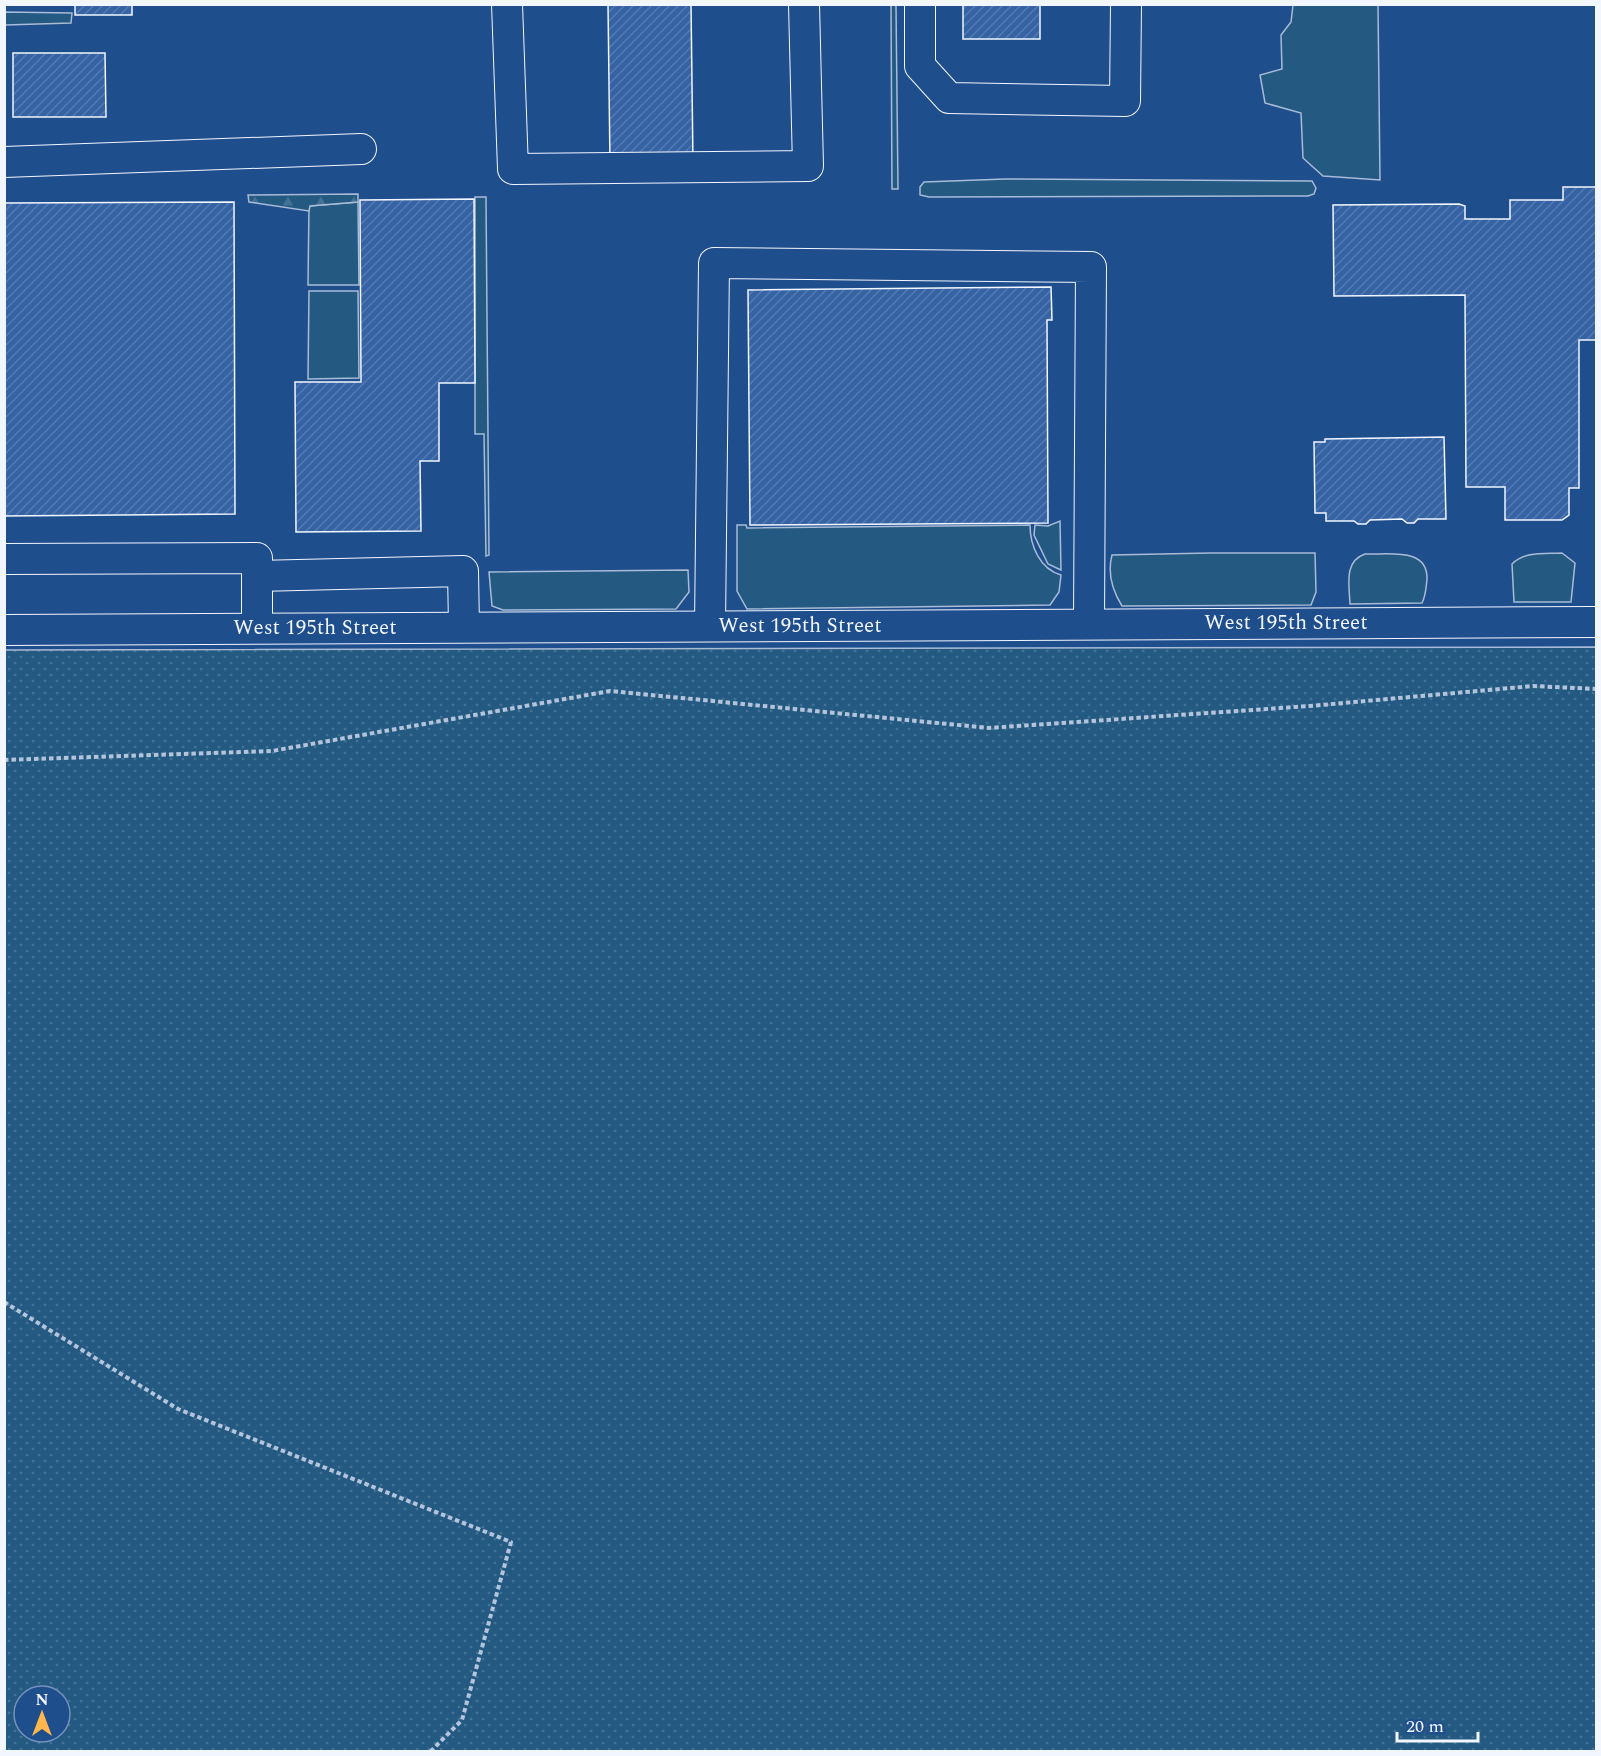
<svg xmlns="http://www.w3.org/2000/svg" width="1601" height="1756" font-family="Spectral,serif">
  <style>
    .grass { fill: #245a82; stroke: #a8bbd7; stroke-width: 1.5 }
    .forest { fill: url(#forest-firs); stroke: #a8bbd7; stroke-width: 1.5 }
    .park { fill: url(#park-dots); stroke: #a8bbd7; stroke-width: 1.5; fill-rule: evenodd }
    .building { fill: url(#building-hatch); stroke: #f2f6ff; stroke-width: 1.5 }
    .lines { fill: none; stroke-linecap: round; stroke-linejoin: round }
    .minor-casing { stroke: #f2f6ff; stroke-width: 32 }
    .path { stroke: #b3c4dc; stroke-width: 4; stroke-dasharray: 4.5 3; stroke-linecap: butt }
    .minor { stroke: #1f4e8c; stroke-width: 30 }
    .labels { text-anchor: middle; dominant-baseline: central; stroke-width: 4.5; stroke-linejoin: round; paint-order: stroke }
    .street-label { font-size: 21px; fill: #f2f6ff; stroke: #1f4e8c }
  </style>
  <defs>
    <pattern id="forest-firs" width="22" height="20" patternUnits="userSpaceOnUse" patternTransform="scale(1.5)"><rect width="22" height="20" fill="#245a82"/><path d="M5 1l3.5 6h-7zM16 11l3.5 6h-7z" fill="#447295"/></pattern>
    <pattern id="park-dots" width="8" height="8" patternUnits="userSpaceOnUse" patternTransform="scale(1.5)"><rect width="8" height="8" fill="#245a82"/><path d="M2 2h.1M6 6h.1" fill="none" stroke="#447295" stroke-width="1.8" stroke-linecap="round"/></pattern>
    <pattern id="building-hatch" width="6" height="6" patternUnits="userSpaceOnUse" patternTransform="scale(1.5)"><rect width="6" height="6" fill="#3563a3"/><path d="M-1 1l2-2M0 6l6-6M5 7l2-2" fill="none" stroke="#537ab1"/></pattern>
  </defs>
  <rect width="100%" height="100%" fill="#1f4e8c"/>
  <g class="grass">
    <polygon points="891,5 896,5 898,189 892,189"/>
    <polygon points="1293,5 1378,5 1380,180 1323,176 1303,158 1301,113 1265,103 1260,75 1282,69 1281,35 1291,22"/>
    <polygon points="5,12 72,13 71,23 5,25"/>
    <polygon points="1005,179 1312,181 1316,188 1314,194 1308,196 929,197 920,195 920,187 924,182"/>
    <polygon points="475,197 486,197 489,555 486,556 484,434 475,434"/>
    <polygon points="358,202 359,285 308,285 309,206"/>
    <polygon points="309,291 358,291 359,378 308,379"/>
    <polygon points="1060,521 1061,570 1048,564 1034,535 1035,525 1048,526"/>
    <path d="M737,525H746L747,528L1030,525C1030,546 1040,569 1061,575L1059,592L1050,605L747,609L737,591Z"/>
    <path d="M1210,553H1315L1316,592L1311,605L1122,606C1112,590 1107,574 1112,555Z"/>
    <path d="M1562,553L1575,563L1571,602H1514L1512,564C1525,551 1544,554 1562,553Z"/>
    <path d="M1365,554C1389,555 1428,547 1427,579C1426,588 1426,595 1422,603L1350,604C1349,584 1344,561 1365,554Z"/>
    <polygon points="688,570 689,592 676,609 503,610 492,606 489,572"/>
  </g>
  <polygon class="forest" points="358,194 358,202 310,206 309,211 249,202 248,195"/>
  <path class="park" d="M1596,647V1751H5V650ZM24,1696H60V1732H24Z"/>
  <g class="building">
    <rect x="75" y="4" width="57" height="11"/>
    <polygon points="608,4 691,4 693,164 610,164"/>
    <rect x="963" y="4" width="77" height="35"/>
    <polygon points="13,53 105,53 106,117 13,117"/>
    <polygon points="1563,187 1596,187 1596,340 1579,340 1579,488 1569,488 1569,515 1562,520 1505,520 1505,487 1466,487 1465,295 1334,296 1333,205 1459,204 1465,206 1465,219 1510,219 1510,200 1563,200"/>
    <polygon points="474,199 475,383 439,383 439,461 420,461 421,531 296,532 295,382 361,382 360,200"/>
    <polygon points="234,202 235,514 4,516 4,203"/>
    <polygon points="1051,287 1052,320 1047,320 1048,523 750,525 748,290"/>
    <polygon points="1444,437 1446,519 1418,519 1414,523 1407,523 1402,519 1370,520 1366,524 1358,524 1354,521 1326,521 1326,513 1315,513 1314,442 1325,442 1325,439"/>
  </g>
  <g class="lines">
    <defs>
      <g id="minor">
        <polyline points="507,4 513,169 808,166 804,4"/>
        <polyline points="920,4 920,66 949,98 1125,101 1126,4"/>
        <polyline points="4,162 361,149"/>
        <polyline points="4,559 257,558 257,628"/>
        <polyline points="257,576 463,571 464,627"/>
        <polyline points="710,626 714,263 1091,267 1089,624"/>
        <polyline points="4,630 1596,622"/>
      </g>
    </defs>
    <use href="#minor" class="minor-casing"/>
    <g class="path">
      <polyline points="4,760 272,751 610,691 989,728 1310,706 1533,686 1596,689"/>
      <polyline points="4,1302 178,1409 511,1542 462,1720 430,1752"/>
    </g>
    <use href="#minor" class="minor"/>
  </g>
  <g class="labels">
    <g class="street-label">
      <text x="1286" y="623">West 195th Street</text>
      <text x="800" y="626">West 195th Street</text>
      <text x="315" y="628">West 195th Street</text>
    </g>
  </g>
  <rect width="1601" height="1756" fill="none" stroke="#f2f6ff" stroke-width="12"/>
  <g transform="translate(42 1714)"><circle r="28" fill="#1f4e8c" stroke="#7391ba" stroke-width="1.5"/>
  <path d="M0-4.5L10 22L0 15L-10 22Z" fill="#ffb74d"/>
  <text y="-9" font-size="16" font-weight="bold" text-anchor="middle" fill="#f2f6ff">N</text>
  </g>
  <path d="M1397 1732v9h81v-9" fill="none" stroke="#f2f6ff" stroke-width="3"/>
  <text x="1406" y="1732" font-size="18" fill="#f2f6ff" stroke="#1f4e8c" stroke-width="4.5" paint-order="stroke">20 m</text>
</svg>
